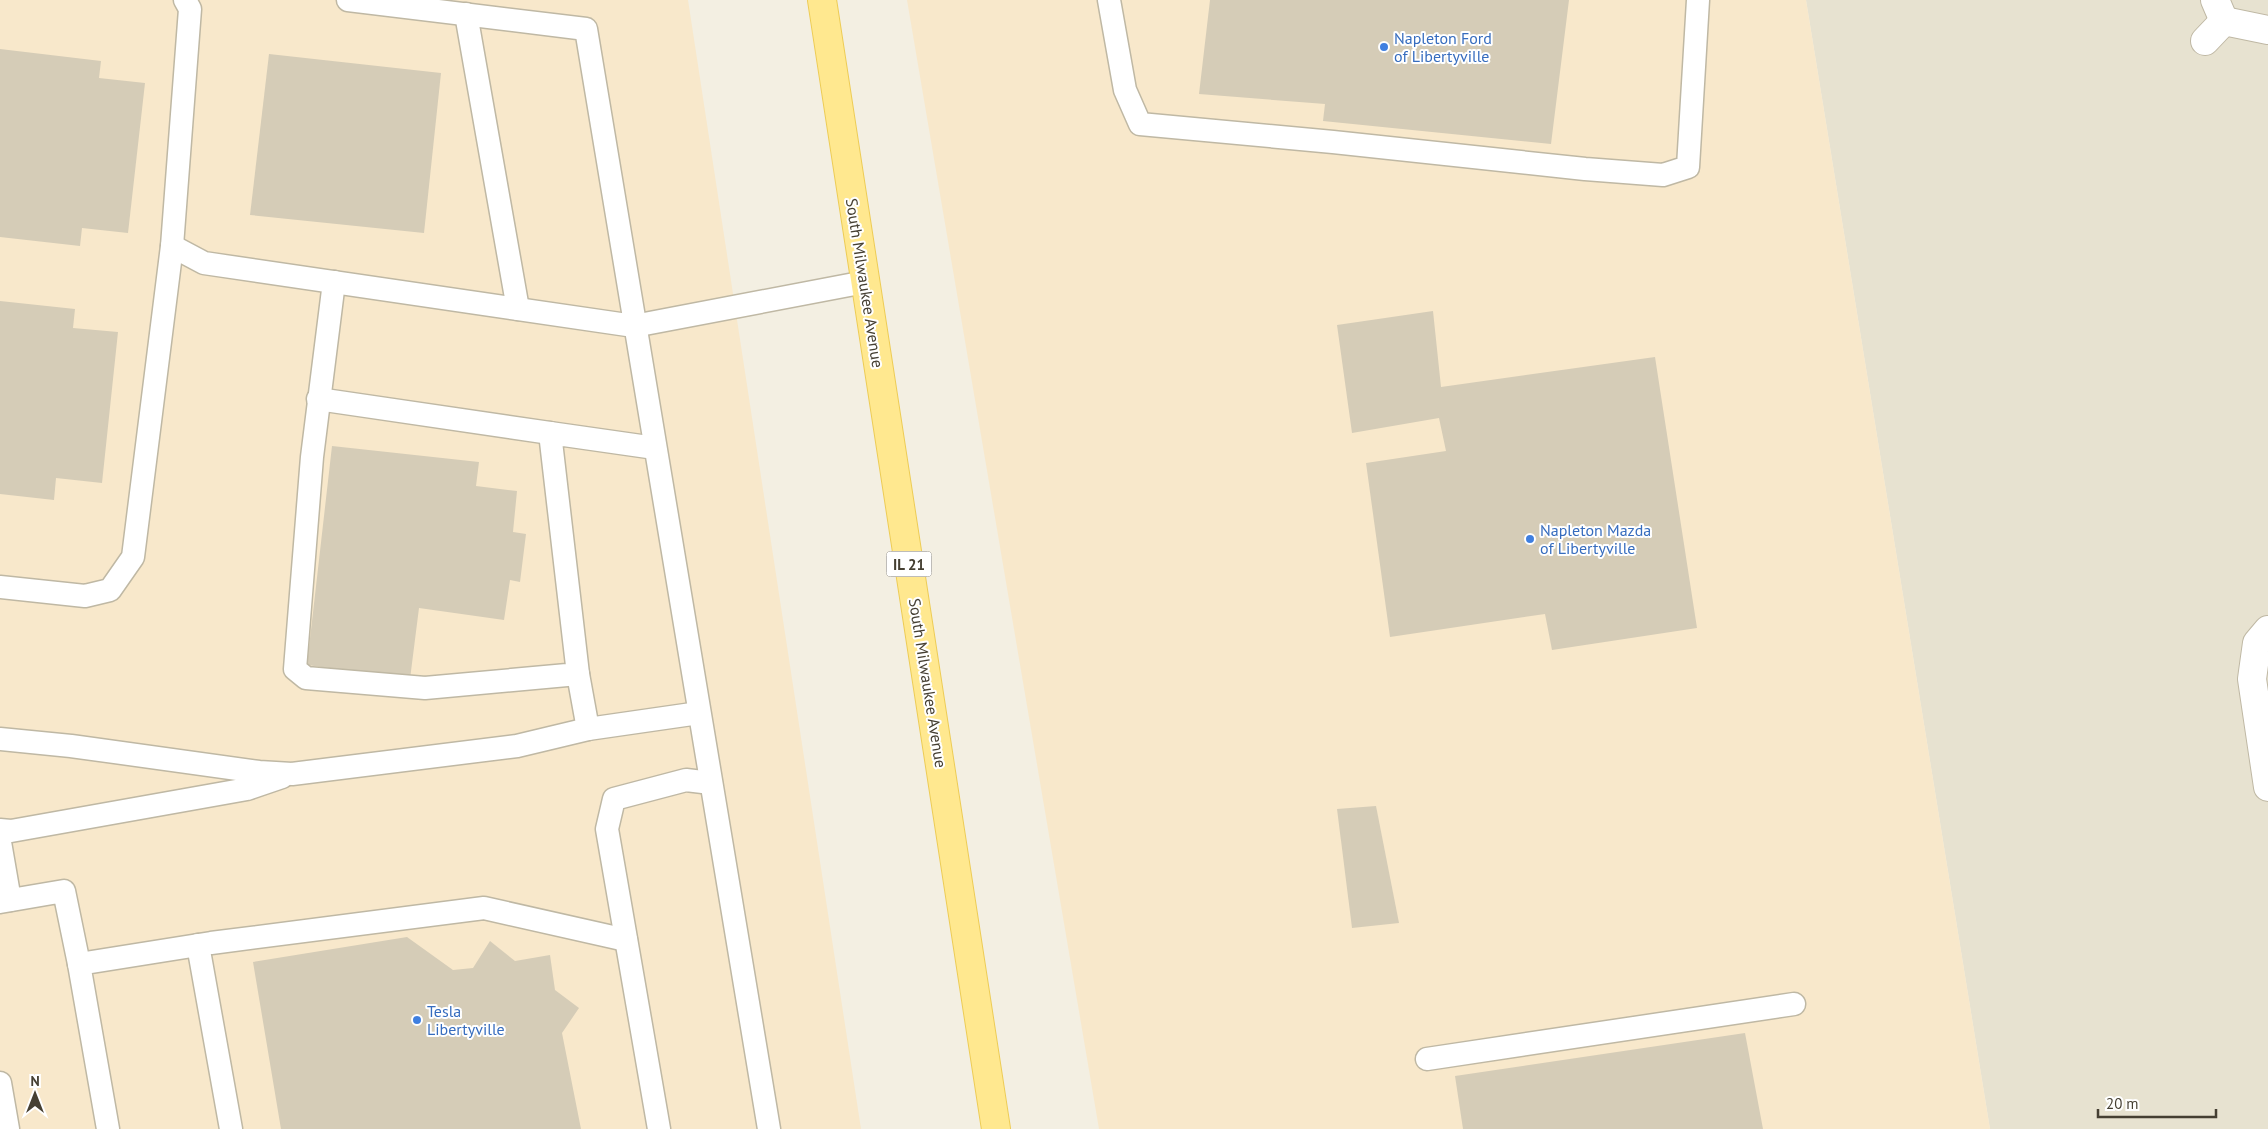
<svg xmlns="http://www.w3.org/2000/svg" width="2268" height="1129" font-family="'PT Sans',sans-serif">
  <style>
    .residential { fill: #e7e2d0 }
    .commercial { fill: #f8e8cb }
    .building { fill: #d5ccb7 }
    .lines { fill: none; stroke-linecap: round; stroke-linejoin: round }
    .lane-casing { stroke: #bfb8a4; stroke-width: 25 }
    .street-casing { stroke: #bfb8a4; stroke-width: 30 }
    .primary-casing { stroke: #edcc56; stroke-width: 30 }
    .lane { stroke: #fff; stroke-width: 22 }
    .street { stroke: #fff; stroke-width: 28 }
    .primary { stroke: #ffe88f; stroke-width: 28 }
    .shop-dot { fill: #3f7fe0; stroke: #fff; stroke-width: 2 }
    .labels { text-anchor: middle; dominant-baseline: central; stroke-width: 4; stroke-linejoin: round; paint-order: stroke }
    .shield { fill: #fff; stroke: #7d7970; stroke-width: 1 }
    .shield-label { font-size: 15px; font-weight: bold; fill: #453f32 }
    .shop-label { font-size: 16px; fill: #366cbe; stroke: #fff; text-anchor: start }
    .street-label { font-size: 16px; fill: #453f32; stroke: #fff }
  </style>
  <rect width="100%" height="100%" fill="#f3efe2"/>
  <polygon class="residential" points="1806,0 2268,0 2268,1129 1990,1129"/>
  <g class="commercial">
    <polygon points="0,0 688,0 861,1129 0,1129"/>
    <polygon points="907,0 1806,0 1990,1129 1099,1129"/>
  </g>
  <g class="building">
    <polygon points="1210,0 1569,0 1551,144 1323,121 1325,104 1199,94"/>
    <polygon points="0,49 101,61 99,78 145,83 128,233 82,228 80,246 0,237"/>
    <polygon points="269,54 441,73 424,233 250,215"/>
    <polygon points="0,301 75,309 73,328 118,332 102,483 56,478 54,500 0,494"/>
    <polygon points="1433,311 1441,387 1655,357 1697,628 1552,650 1545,614 1390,637 1366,463 1446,451 1439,418 1352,433 1337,325"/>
    <polygon points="332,446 479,462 476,486 517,491 513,532 526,534 520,582 510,580 504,620 419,608 410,679 307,665"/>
    <polygon points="1376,806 1399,923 1352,928 1337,809"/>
    <polygon points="407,937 453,970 473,968 490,941 515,961 550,955 555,990 579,1008 562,1033 581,1129 281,1129 253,962"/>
    <polygon points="1745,1033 1763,1129 1463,1129 1455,1076"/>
  </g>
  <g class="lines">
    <defs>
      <g id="lane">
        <polyline points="348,0 586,29 769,1129"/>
        <polyline points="1109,0 1125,90 1140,124 1333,142 1585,169 1663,175 1688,167 1698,0"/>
        <polyline points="466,14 518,309"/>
        <polyline points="172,246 204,263 634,326 865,282"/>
        <polyline points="334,282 312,457 295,669 306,678 425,688 578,674 550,433 655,448"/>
        <polyline points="318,399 550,433"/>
        <polyline points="0,587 85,596 110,590 133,557 172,246 190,9 185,0"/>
        <polyline points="578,674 588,729 699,713"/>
        <polyline points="0,739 71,746 259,772 292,774 517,746 588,729"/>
        <polyline points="0,830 11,831 247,789 282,777"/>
        <polyline points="0,842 10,900"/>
        <polyline points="0,902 64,891 79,964"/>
        <polyline points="198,945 231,1129"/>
        <polyline points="1427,1059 1794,1004"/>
        <polyline points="0,1083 8,1129"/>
        <polyline points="108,1129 79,964 211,943 484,908 626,940"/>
        <polyline points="659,1129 607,829 614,799 686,780 711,783"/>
      </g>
      <g id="street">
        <polyline points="2215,0 2224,21"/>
        <polyline points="2224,21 2268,30"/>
        <polyline points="2205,41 2224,21"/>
        <polyline points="2268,630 2257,643 2252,679 2268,787"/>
      </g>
      <polyline id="primary" points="822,0 996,1129"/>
    </defs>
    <use href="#lane" class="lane-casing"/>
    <use href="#street" class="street-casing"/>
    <use href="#primary" class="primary-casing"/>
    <use href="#lane" class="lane"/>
    <use href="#street" class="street"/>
    <use href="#primary" class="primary"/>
  </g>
  <g class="shop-dot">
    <circle cx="1384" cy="47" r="5"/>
    <circle cx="1530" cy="539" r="5"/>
    <circle cx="417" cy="1020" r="5"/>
  </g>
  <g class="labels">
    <rect class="shield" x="886.5" y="551.5" width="45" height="25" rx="4"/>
    <g class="shield-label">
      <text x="909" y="564">IL 21</text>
    </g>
    <g class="shop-label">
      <text x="1394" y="38">Napleton Ford<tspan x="1394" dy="18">of Libertyville</tspan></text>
      <text x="1540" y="530">Napleton Mazda<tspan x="1540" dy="18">of Libertyville</tspan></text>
      <text x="427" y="1011">Tesla<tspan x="427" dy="18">Libertyville</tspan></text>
    </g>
    <g class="street-label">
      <text transform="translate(865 283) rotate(81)">South Milwaukee Avenue</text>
      <text transform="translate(928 683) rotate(81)">South Milwaukee Avenue</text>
    </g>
  </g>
  <g transform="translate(35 1094)" stroke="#ffffff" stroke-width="4" paint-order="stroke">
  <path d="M0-4L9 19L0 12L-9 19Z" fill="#453f32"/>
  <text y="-8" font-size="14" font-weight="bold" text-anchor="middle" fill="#453f32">N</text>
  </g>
  <path d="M2098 1109v8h118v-8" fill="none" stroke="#453f32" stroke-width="2.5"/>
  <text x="2106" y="1109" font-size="15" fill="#453f32" stroke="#ffffff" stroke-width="4" paint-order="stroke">20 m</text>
</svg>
